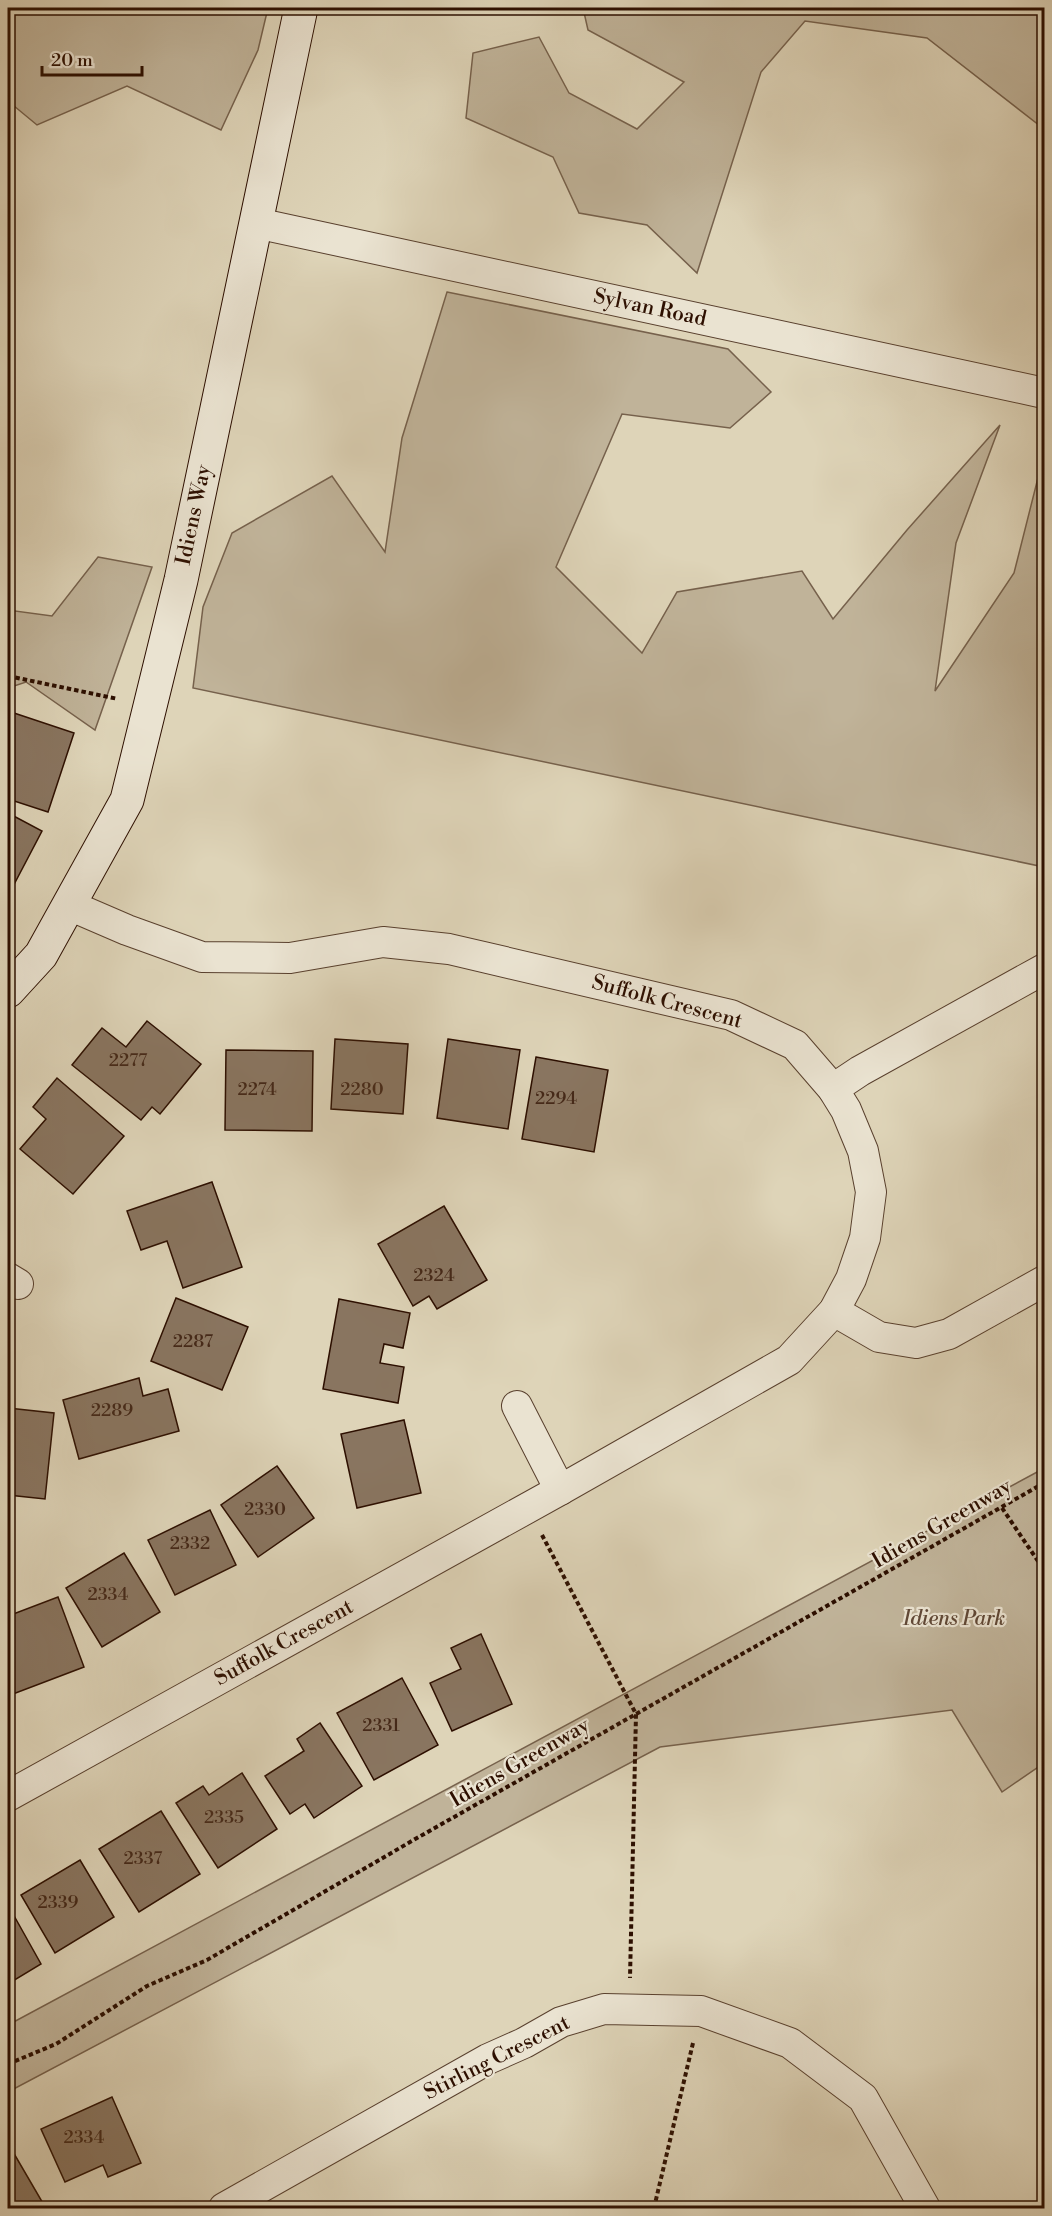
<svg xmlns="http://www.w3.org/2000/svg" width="1052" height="2216" font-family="'Libre Bodoni',serif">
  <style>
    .green { fill: #c0b399; stroke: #76614c; stroke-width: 1.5 }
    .building { fill: #897560; stroke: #2d0f00; stroke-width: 1.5 }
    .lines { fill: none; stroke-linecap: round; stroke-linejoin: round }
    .street-casing { stroke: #59402e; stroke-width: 32 }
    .secondary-casing { stroke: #2d0f00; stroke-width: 35 }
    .path { stroke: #2d0f00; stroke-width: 4; stroke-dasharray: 4.5 3; stroke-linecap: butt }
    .street { stroke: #eae3d1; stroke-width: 30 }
    .secondary { stroke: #eae3d1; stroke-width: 33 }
    .labels { text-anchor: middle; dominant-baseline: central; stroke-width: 4.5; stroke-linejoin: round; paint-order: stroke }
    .number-label { font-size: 18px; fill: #442818 }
    .street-label { font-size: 21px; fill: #2d0f00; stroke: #eae3d1 }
    .park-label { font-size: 21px; font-style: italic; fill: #604836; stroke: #eae3d1 }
  </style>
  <rect width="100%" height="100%" fill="#ded4b8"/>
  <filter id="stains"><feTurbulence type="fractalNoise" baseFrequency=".00333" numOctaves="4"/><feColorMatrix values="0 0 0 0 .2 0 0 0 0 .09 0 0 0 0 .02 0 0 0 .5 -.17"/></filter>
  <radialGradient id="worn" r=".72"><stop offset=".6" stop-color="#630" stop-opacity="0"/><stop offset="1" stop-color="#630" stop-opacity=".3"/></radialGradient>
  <g class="green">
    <polygon points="8,8 268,8 258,50 221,130 127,86 37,125 8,101"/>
    <polygon points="583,8 1044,8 1044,129 927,38 805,21 761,72 697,273 647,225 579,213 553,157 466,118 473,53 539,37 569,93 637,129 684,82 588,30"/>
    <polygon points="447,292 728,349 771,392 730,428 622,414 556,567 642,653 677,592 802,571 833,619 907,530 1000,425 956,543 935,691 1014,573 1044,454 1044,867 193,688 203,607 232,533 332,476 385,552 402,438"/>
    <polygon points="98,557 152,567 95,730 26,682 8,688 8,610 52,616"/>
    <polygon points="1039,1471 1044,1477 1044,1763 1002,1792 952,1710 660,1747 8,2092 8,2025"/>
  </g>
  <g class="building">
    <polygon points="8,711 74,733 48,812 8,799"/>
    <polygon points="8,813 42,831 9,894 8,893"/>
    <polygon points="147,1021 201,1064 160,1114 152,1107 141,1120 72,1065 102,1028 126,1047"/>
    <polygon points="335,1039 408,1044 403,1114 331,1109"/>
    <polygon points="448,1039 520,1050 508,1129 437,1118"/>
    <polygon points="226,1050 313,1051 312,1131 225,1130"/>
    <polygon points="536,1057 608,1070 594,1152 522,1139"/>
    <polygon points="57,1078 124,1136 73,1194 20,1149 46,1119 33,1107"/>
    <polygon points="212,1182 242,1267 183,1288 167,1241 141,1250 127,1211"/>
    <polygon points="444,1206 487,1280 437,1309 429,1296 413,1306 378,1244"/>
    <polygon points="176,1298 248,1327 222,1390 151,1361"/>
    <polygon points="339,1299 410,1313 403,1348 384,1344 380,1363 404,1367 398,1403 323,1389"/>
    <polygon points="139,1378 143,1396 168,1389 179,1431 79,1459 63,1400"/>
    <polygon points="8,1408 54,1413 45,1499 8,1495"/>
    <polygon points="404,1420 421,1493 357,1508 341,1434"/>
    <polygon points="277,1466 314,1518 258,1557 221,1505"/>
    <polygon points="210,1510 236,1565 175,1595 148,1540"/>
    <polygon points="124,1553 160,1612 102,1647 66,1588"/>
    <polygon points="58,1597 84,1667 13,1694 8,1678 8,1616"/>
    <polygon points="481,1634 512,1704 452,1731 430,1683 461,1669 451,1648"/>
    <polygon points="402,1678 438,1745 374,1780 337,1713"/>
    <polygon points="320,1723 362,1786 314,1818 305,1804 290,1814 265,1776 304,1751 297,1739"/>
    <polygon points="242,1773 277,1829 218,1868 176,1803 203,1786 209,1795"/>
    <polygon points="161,1811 200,1874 139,1912 99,1849"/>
    <polygon points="80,1860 114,1917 55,1953 21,1895"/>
    <polygon points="8,1905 41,1964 8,1984"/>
    <polygon points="112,2097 141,2163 108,2177 103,2165 65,2182 41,2129"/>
    <polygon points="9,2145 44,2205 39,2208 8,2208"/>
  </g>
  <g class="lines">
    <defs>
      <g id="street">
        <polyline points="256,223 1044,393"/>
        <polyline points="833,1089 860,1071 1044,969"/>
        <polyline points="8,1278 18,1284"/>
        <polyline points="834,1311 879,1337 916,1343 949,1334 1044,1281"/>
        <polyline points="517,1406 560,1490"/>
        <polyline points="8,1796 560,1490 789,1360 834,1311 851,1279 865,1238 871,1192 863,1151 846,1110 833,1089 795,1045 731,1015 449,949 383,942 290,958 202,957 127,930 69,905"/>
        <polyline points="224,2208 488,2059 524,2043 561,2022 604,2009 701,2011 790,2043 863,2098 925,2208"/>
      </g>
      <polyline id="secondary" points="8,991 41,955 127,800 181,580 301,8"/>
    </defs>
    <use href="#street" class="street-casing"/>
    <use href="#secondary" class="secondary-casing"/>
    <g class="path">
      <polyline points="8,676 118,699"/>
      <polyline points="1002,1508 1044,1570"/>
      <polyline points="542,1535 636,1714 630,1978"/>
      <polyline points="8,2064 56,2044 147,1986 207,1960 417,1838 1044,1483"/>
      <polyline points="654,2208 693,2043"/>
    </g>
    <use href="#street" class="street"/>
    <use href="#secondary" class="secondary"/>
  </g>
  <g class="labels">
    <g class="number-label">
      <text x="128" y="1060">2277</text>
      <text x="257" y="1089">2274</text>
      <text x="362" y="1089">2280</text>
      <text x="556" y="1098">2294</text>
      <text x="434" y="1275">2324</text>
      <text x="193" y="1341">2287</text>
      <text x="112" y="1410">2289</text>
      <text x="265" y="1509">2330</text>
      <text x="190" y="1543">2332</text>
      <text x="108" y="1594">2334</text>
      <text x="381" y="1725">2331</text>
      <text x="224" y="1817">2335</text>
      <text x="143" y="1858">2337</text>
      <text x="58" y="1902">2339</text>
      <text x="84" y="2137">2334</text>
    </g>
    <g class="street-label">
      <text transform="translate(650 308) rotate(12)">Sylvan Road</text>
      <text transform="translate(194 515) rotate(-78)">Idiens Way</text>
      <text transform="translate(667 1002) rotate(15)">Suffolk Crescent</text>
      <text transform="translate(942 1524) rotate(-30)">Idiens Greenway</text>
      <text transform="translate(284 1643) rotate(-29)">Suffolk Crescent</text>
      <text transform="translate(520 1763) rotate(-30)">Idiens Greenway</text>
      <text transform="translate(497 2058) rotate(-27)">Stirling Crescent</text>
    </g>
    <g class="park-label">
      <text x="954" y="1619">Idiens Park</text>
    </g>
  </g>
  <rect width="1052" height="2216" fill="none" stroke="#ded4b8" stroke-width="30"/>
  <rect x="9" y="9" width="1034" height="2198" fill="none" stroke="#2d0f00" stroke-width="3"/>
  <rect x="15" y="15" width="1022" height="2186" fill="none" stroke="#2d0f00" stroke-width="1.5"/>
  <path d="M42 66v9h100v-9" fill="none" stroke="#2d0f00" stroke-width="3"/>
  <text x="51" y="66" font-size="18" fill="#2d0f00" stroke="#eae3d1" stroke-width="4.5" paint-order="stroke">20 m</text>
  <rect width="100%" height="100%" filter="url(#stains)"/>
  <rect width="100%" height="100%" fill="url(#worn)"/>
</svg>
